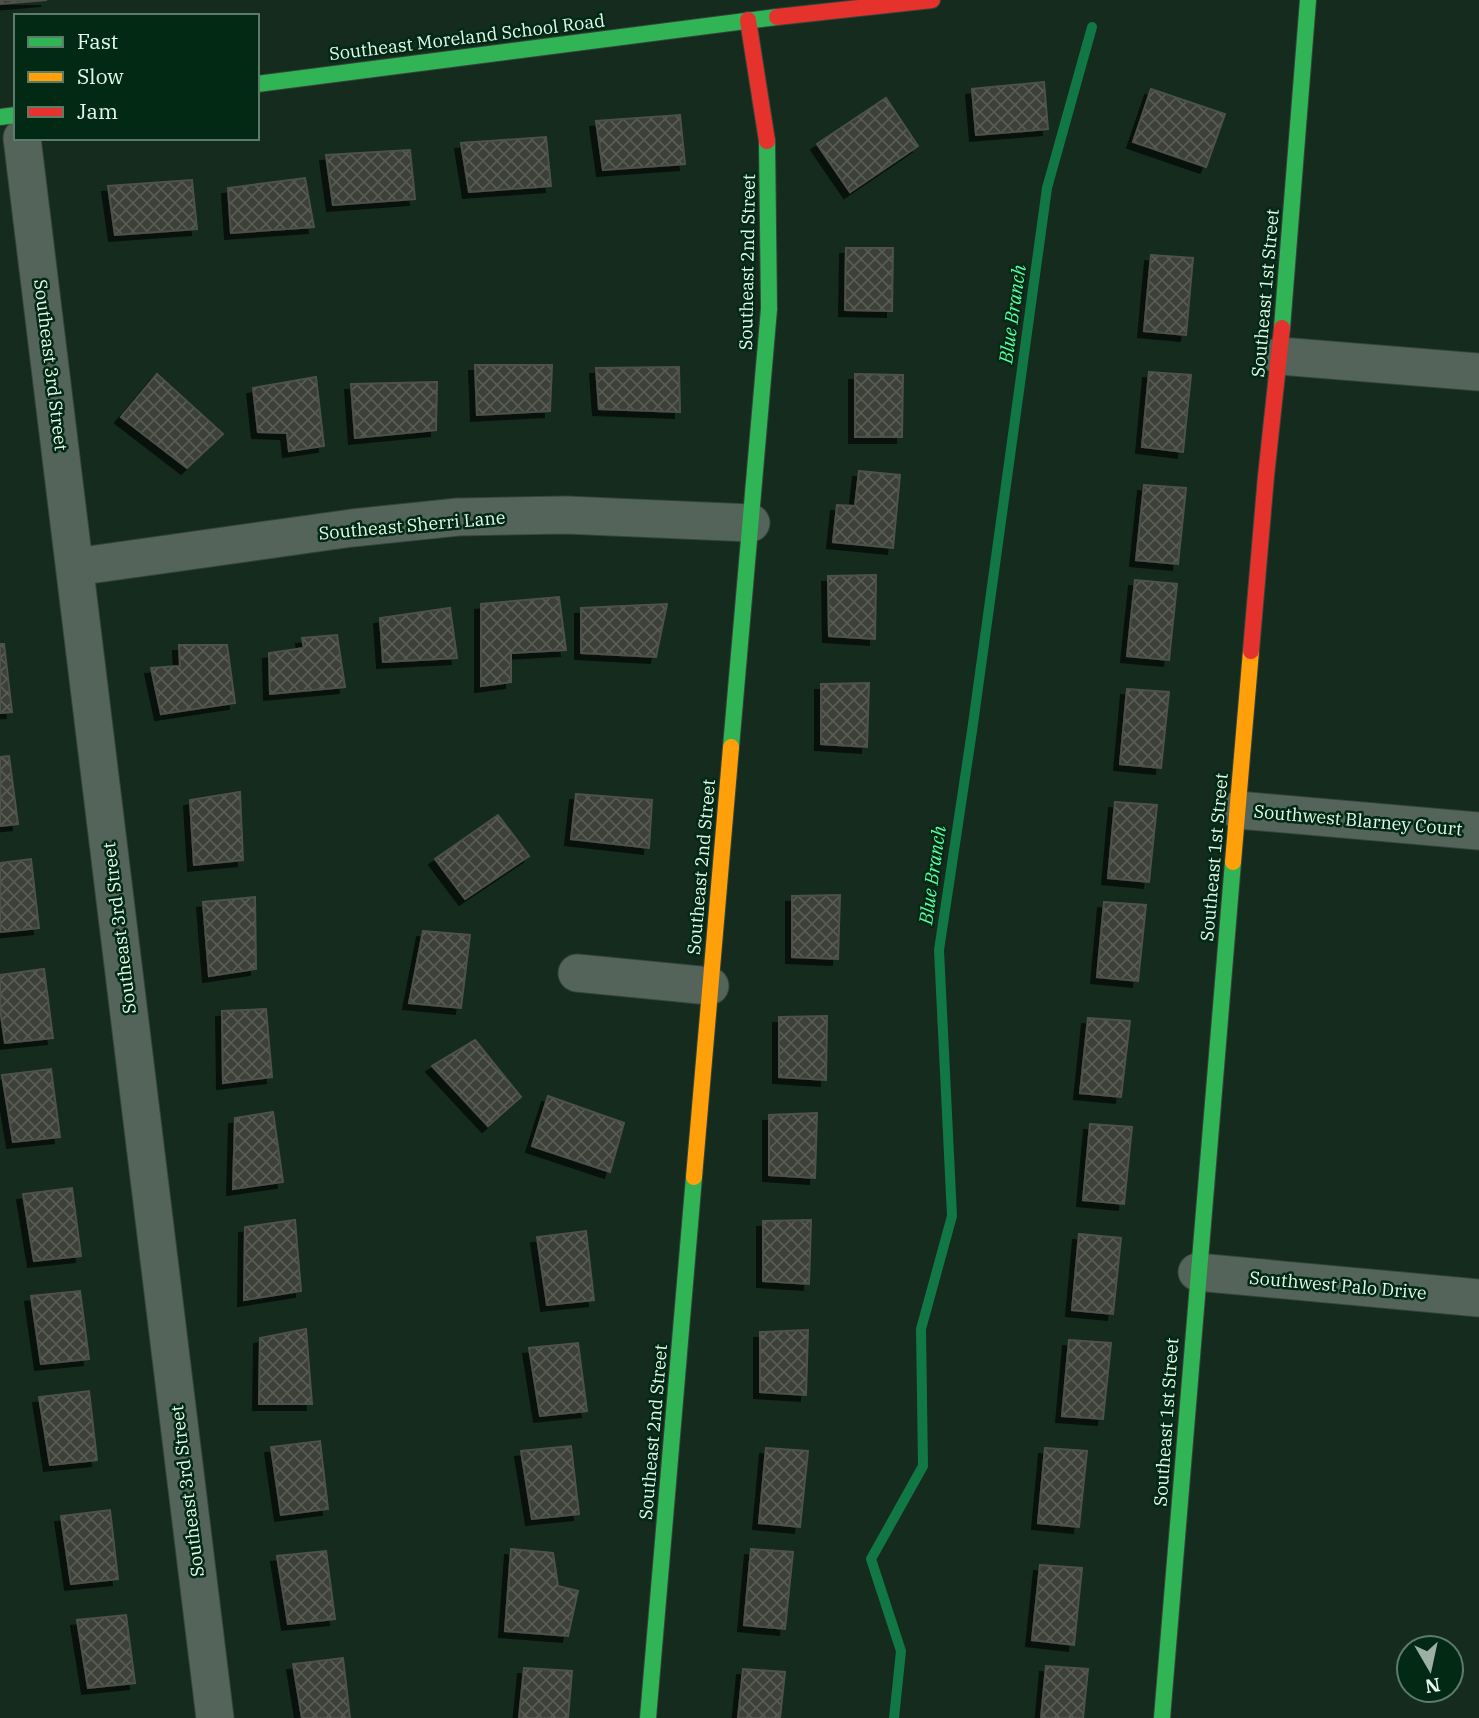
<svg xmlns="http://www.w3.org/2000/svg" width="1479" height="1718" font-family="'IBM Plex Serif',serif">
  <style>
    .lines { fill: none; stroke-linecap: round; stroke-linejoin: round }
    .stream { stroke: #117745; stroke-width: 10 }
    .building { fill: url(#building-cross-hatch); stroke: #4e514a; stroke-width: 2; filter: url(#shadow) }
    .street-casing { stroke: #35453b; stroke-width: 39 }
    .fast-casing { stroke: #35453b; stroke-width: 18 }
    .slow-casing { stroke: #35453b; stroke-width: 18 }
    .jam-casing { stroke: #35453b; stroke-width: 18 }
    .street { stroke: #54645a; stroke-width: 37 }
    .fast { stroke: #30b455; stroke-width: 16 }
    .slow { stroke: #ff9f0a; stroke-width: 16 }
    .jam { stroke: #e5322d; stroke-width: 16 }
    .labels { text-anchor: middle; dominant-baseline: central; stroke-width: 5; stroke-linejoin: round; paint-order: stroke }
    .street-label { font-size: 18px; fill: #e4f9eb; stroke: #022914 }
    .water-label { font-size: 19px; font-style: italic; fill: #5dfea5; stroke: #022914 }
  </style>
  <defs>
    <pattern id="building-cross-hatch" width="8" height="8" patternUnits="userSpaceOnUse" patternTransform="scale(1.75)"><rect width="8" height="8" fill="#3c3f37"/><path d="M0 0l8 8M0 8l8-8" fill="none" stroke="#585c54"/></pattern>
    <filter id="shadow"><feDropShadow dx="-6" dy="6" stdDeviation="0" flood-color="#0009"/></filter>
  </defs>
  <rect width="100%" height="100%" fill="#152b1e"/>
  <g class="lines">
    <polyline class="stream" points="894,1718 901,1651 871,1559 923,1466 921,1329 952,1216 939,950 972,731 1047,188 1092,27"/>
  </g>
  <g class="building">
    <polygon points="0,0 47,0 0,4"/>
    <polygon points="1044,82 1048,129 976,135 972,89"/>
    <polygon points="1151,89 1225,114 1206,167 1133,142"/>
    <polygon points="886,98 918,146 850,192 817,144"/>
    <polygon points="680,115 685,164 603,170 596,121"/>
    <polygon points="546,137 551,186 469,192 461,143"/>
    <polygon points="410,150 415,199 333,205 326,155"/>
    <polygon points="305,178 314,227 231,233 228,188"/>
    <polygon points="192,180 197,229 115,235 108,186"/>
    <polygon points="846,248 893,248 892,311 845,310"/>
    <polygon points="1151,255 1193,258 1186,335 1144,331"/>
    <polygon points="475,365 552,365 550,411 477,415"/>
    <polygon points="679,367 680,412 599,409 596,368"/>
    <polygon points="1149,372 1191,375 1183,452 1142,447"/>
    <polygon points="157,374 223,434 187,468 121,417"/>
    <polygon points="855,374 903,375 902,437 855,437"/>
    <polygon points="316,377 324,446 289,451 287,433 258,432 253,388"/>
    <polygon points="437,382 436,430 355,438 351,384"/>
    <polygon points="859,471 900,475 893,548 833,542 837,505 855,506"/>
    <polygon points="1144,485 1186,488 1178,564 1136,560"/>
    <polygon points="876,575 875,639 829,636 828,576"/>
    <polygon points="1135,580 1177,584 1169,660 1127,656"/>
    <polygon points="559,597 566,650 511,653 511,682 481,686 481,604"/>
    <polygon points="667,604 656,657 581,653 581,608"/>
    <polygon points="450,608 457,658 383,662 380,618"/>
    <polygon points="337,635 345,687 270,694 269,653 304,648 302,638"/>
    <polygon points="0,644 4,644 12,712 0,713"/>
    <polygon points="179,645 227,645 235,703 161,714 151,668 180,666"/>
    <polygon points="869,683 867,747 821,744 821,684"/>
    <polygon points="1127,689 1169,692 1161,768 1120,764"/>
    <polygon points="9,756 18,824 0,826 0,757"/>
    <polygon points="240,792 243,860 194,865 190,800"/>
    <polygon points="576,794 652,800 649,848 571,839"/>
    <polygon points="1115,802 1157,805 1149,882 1108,878"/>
    <polygon points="498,815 529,856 465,899 435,859"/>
    <polygon points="31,859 39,928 0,932 0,863"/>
    <polygon points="840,895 838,959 792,957 792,896"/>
    <polygon points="255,897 256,969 209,976 203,902"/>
    <polygon points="1104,902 1146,905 1138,981 1097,977"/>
    <polygon points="423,931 470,935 461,1008 409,1003"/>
    <polygon points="44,969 53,1038 5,1043 0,1009 0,975"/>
    <polygon points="266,1009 272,1077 223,1083 222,1011"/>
    <polygon points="827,1016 826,1080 779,1077 779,1017"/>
    <polygon points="1088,1018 1130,1021 1121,1097 1080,1093"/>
    <polygon points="475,1040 521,1097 488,1126 432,1066"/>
    <polygon points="51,1069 60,1137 13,1142 2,1075"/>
    <polygon points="548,1096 624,1123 610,1172 532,1146"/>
    <polygon points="273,1112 283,1182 233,1189 235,1118"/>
    <polygon points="817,1113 815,1178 769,1175 769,1115"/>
    <polygon points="1090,1124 1132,1127 1124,1204 1083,1200"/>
    <polygon points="72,1188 81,1256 34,1261 23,1194"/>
    <polygon points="295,1220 301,1291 244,1300 245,1227"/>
    <polygon points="811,1220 809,1284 763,1281 763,1221"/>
    <polygon points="586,1231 594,1300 547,1305 537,1237"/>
    <polygon points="1079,1234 1121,1238 1113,1314 1072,1310"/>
    <polygon points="80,1291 89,1359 41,1364 31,1296"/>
    <polygon points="306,1329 312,1404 259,1404 260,1338"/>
    <polygon points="808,1330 806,1395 760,1392 760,1332"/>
    <polygon points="1069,1340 1111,1343 1103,1419 1062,1416"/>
    <polygon points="578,1343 587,1411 540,1416 529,1348"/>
    <polygon points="89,1391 97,1460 50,1465 39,1397"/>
    <polygon points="320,1441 328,1509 281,1515 271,1447"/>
    <polygon points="571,1446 579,1514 532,1519 521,1451"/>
    <polygon points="766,1448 808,1451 800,1527 759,1523"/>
    <polygon points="1045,1448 1087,1451 1079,1527 1038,1523"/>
    <polygon points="110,1510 118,1579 71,1584 61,1516"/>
    <polygon points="511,1549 553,1553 558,1586 578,1591 568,1636 505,1631"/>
    <polygon points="751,1549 793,1552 785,1629 744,1625"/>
    <polygon points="326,1551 335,1619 288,1624 277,1556"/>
    <polygon points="1040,1565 1082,1568 1074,1645 1032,1640"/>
    <polygon points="126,1615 135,1683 88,1688 77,1620"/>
    <polygon points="343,1658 350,1718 302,1718 293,1664"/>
    <polygon points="1046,1666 1088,1669 1083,1718 1041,1718"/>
    <polygon points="524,1668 572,1671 568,1718 519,1718"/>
    <polygon points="743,1669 785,1672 780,1718 738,1718"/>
  </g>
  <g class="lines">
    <defs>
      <g id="street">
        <polyline points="22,138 215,1718"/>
        <polyline points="1280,356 1479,372"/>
        <polyline points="75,567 352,528 458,517 566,515 751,523"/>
        <polyline points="1238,810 1479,831"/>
        <polyline points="577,973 710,986"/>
        <polyline points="1197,1272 1479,1298"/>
      </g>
      <g id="fast">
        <polyline points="257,84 777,17"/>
        <polyline points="0,117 16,115"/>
        <polyline points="1282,328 1308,0"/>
        <polyline points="731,747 769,309 767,141"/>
        <polyline points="648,1718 694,1177"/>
        <polyline points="1162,1718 1233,862"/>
      </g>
      <g id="slow">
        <polyline points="1233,862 1251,651"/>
        <polyline points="694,1177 731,747"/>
      </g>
      <g id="jam">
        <polyline points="777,17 932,0"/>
        <polyline points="748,20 767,141"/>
        <polyline points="1251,651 1266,476 1282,328"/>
      </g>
    </defs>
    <use href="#street" class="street-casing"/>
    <use href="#fast" class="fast-casing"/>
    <use href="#slow" class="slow-casing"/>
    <use href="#jam" class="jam-casing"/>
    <use href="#street" class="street"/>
    <use href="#fast" class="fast"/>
    <use href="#slow" class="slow"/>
    <use href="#jam" class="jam"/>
  </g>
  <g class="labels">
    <g class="street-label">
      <text transform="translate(467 37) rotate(-7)">Southeast Moreland School Road</text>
      <text transform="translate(747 262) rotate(-89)">Southeast 2nd Street</text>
      <text transform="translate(1265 293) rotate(-85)">Southeast 1st Street</text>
      <text transform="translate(51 365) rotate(83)">Southeast 3rd Street</text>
      <text transform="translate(412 525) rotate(-5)">Southeast Sherri Lane</text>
      <text transform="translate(1358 820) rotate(5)">Southwest Blarney Court</text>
      <text transform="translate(1214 857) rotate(-85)">Southeast 1st Street</text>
      <text transform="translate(701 867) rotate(-85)">Southeast 2nd Street</text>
      <text transform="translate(119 928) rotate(-97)">Southeast 3rd Street</text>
      <text transform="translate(1338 1285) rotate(5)">Southwest Palo Drive</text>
      <text transform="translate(1166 1422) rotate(-86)">Southeast 1st Street</text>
      <text transform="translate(653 1432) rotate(-85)">Southeast 2nd Street</text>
      <text transform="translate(187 1491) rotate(-97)">Southeast 3rd Street</text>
    </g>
    <g class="water-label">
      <text transform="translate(1012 314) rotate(-82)">Blue Branch</text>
      <text transform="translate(932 875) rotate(-82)">Blue Branch</text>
    </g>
  </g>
  <rect x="14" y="14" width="245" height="126" fill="#022914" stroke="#5c7c6a" stroke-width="2"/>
  <rect x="28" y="37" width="35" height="10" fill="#30b455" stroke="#5c7c6a" stroke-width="2"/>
  <text x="77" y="49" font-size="21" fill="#e4f9eb">Fast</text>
  <rect x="28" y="72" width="35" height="10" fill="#ff9f0a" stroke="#5c7c6a" stroke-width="2"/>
  <text x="77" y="84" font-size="21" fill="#e4f9eb">Slow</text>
  <rect x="28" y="107" width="35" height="10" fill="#e5322d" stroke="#5c7c6a" stroke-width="2"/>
  <text x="77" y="119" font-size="21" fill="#e4f9eb">Jam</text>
  <g transform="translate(1430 1669) rotate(171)"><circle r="33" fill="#022914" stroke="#5c7c6a" stroke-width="2"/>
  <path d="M0-5L12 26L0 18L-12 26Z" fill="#9cb1a3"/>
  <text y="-10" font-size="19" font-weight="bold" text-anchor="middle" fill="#e4f9eb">N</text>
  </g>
</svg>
